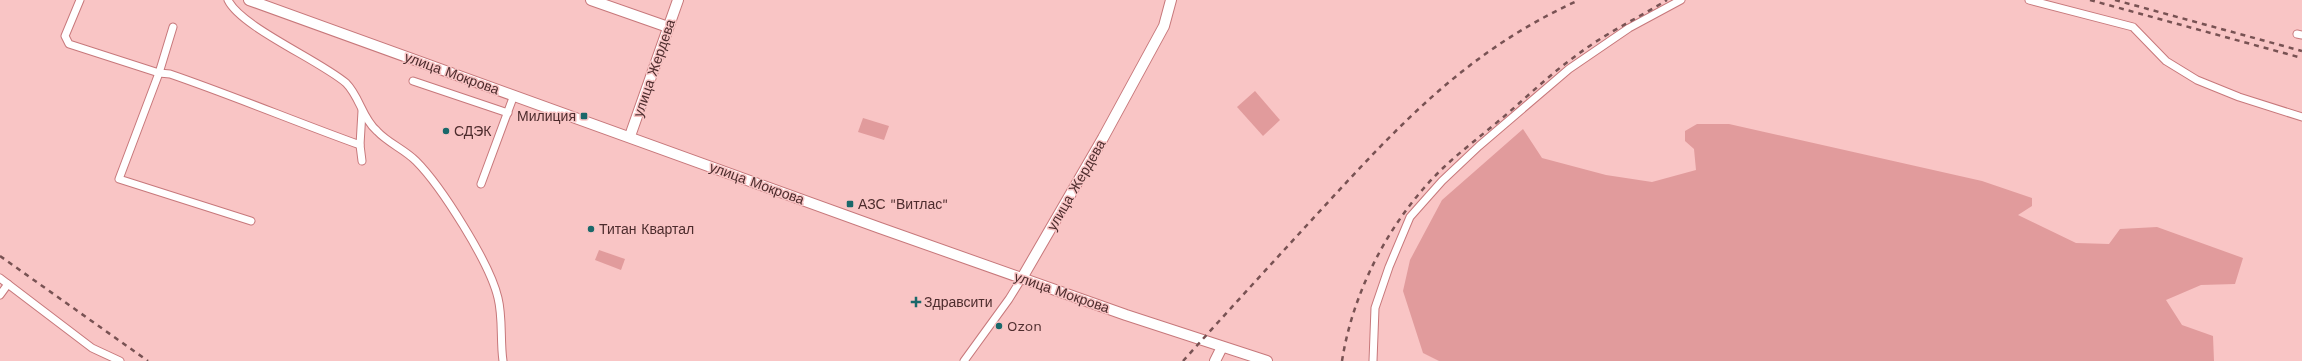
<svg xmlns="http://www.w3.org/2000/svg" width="2302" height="361" font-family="'Work Sans',sans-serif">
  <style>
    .green { fill: #e19b9c }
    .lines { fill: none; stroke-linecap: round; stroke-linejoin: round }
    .street-casing { stroke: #c7787b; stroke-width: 9 }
    .secondary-casing { stroke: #c7787b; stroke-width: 12 }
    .street { stroke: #fff; stroke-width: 7 }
    .secondary { stroke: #fff; stroke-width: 10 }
    .rail { stroke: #785253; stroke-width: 2.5; stroke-dasharray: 5 5; stroke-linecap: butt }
    .poi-dot { fill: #1a686a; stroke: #f9c5c5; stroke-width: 1.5 }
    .labels { text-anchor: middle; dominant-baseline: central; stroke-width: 3; stroke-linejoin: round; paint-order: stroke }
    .street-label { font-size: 14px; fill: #4d2c2d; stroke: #f9c5c5 }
    .poi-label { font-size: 14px; fill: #4d2c2d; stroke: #f9c5c5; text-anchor: start }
  </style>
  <rect width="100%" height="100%" fill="#f9c5c5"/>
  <g class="green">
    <polygon points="1255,91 1280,120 1263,136 1237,107"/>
    <polygon points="863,118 889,126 884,140 858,132"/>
    <polygon points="1697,124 1729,124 1982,181 2032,198 2032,206 2018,215 2076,243 2109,244 2120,229 2157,227 2243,258 2235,284 2201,285 2166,300 2182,325 2213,336 2214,361 1439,361 1423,353 1403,291 1410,260 1442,200 1523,129 1542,158 1606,175 1652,182 1696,170 1694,149 1685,141 1685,131"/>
    <polygon points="599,250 625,259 621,270 595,260"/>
  </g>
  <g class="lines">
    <defs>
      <g id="street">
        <path d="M80,0L65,36L69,44L159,73L170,74C234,96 296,122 360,145L362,111"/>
        <path d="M228,0C241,27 319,60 346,83C360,97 362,118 377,131C388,143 404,149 416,161C441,186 490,263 498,298C503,318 500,340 503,361"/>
        <polyline points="2029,0 2133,27 2166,61 2197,80 2239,97 2302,117"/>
        <polyline points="173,27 159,73 119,179 251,221"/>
        <polyline points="2297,34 2302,35"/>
        <polyline points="413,81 508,113"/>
        <polyline points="360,145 362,161"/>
        <polyline points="481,184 514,95"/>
        <polyline points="0,278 92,348 120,361"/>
        <polyline points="0,295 8,284"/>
        <polyline points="964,361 1009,299 1022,278"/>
        <polyline points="1373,361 1375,308 1389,267 1410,217 1442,181 1479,146 1569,69 1629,28 1681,0"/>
      </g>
      <g id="secondary">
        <polyline points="249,0 880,228 1126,315 1267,361"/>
        <polyline points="591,0 668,27"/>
        <polyline points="630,136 678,0"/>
        <polyline points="1022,278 1103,138 1164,26 1171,0"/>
        <polyline points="1215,361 1222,347"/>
      </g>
    </defs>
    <use href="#street" class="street-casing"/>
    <use href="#secondary" class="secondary-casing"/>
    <use href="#street" class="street"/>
    <use href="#secondary" class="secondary"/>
    <g class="rail">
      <polyline points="2090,0 2302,58"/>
      <polyline points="2115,0 2302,51"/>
      <polyline points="0,256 148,361"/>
      <path d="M1183,361C1228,311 1274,261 1319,212C1401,123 1467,51 1579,0"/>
      <path d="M1342,361C1353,290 1391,218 1443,168C1461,151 1481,136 1501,119C1526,98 1550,74 1577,55C1604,34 1638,18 1667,0"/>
    </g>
  </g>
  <g class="poi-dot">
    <rect x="580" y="112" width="8" height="8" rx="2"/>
    <circle cx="446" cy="131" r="4"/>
    <rect x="846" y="200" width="8" height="8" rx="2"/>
    <circle cx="591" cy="229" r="4"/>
    <path d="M914 296h4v4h4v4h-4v4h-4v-4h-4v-4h4z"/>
    <circle cx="999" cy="326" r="4"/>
  </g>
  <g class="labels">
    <g class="street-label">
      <text transform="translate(654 68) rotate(-71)">улица Жердева</text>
      <text transform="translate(452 73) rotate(20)">улица Мокрова</text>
      <text transform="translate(757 183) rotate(20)">улица Мокрова</text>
      <text transform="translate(1076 185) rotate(-60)">улица Жердева</text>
      <text transform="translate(1062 292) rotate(19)">улица Мокрова</text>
    </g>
    <g class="poi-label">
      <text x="576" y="116" text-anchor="end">Милиция</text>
      <text x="454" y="131">СДЭК</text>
      <text x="858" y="204">АЗС "Витлас"</text>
      <text x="599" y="229">Титан Квартал</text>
      <text x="924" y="302">Здравсити</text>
      <text x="1007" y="326">Ozon</text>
    </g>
  </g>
</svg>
